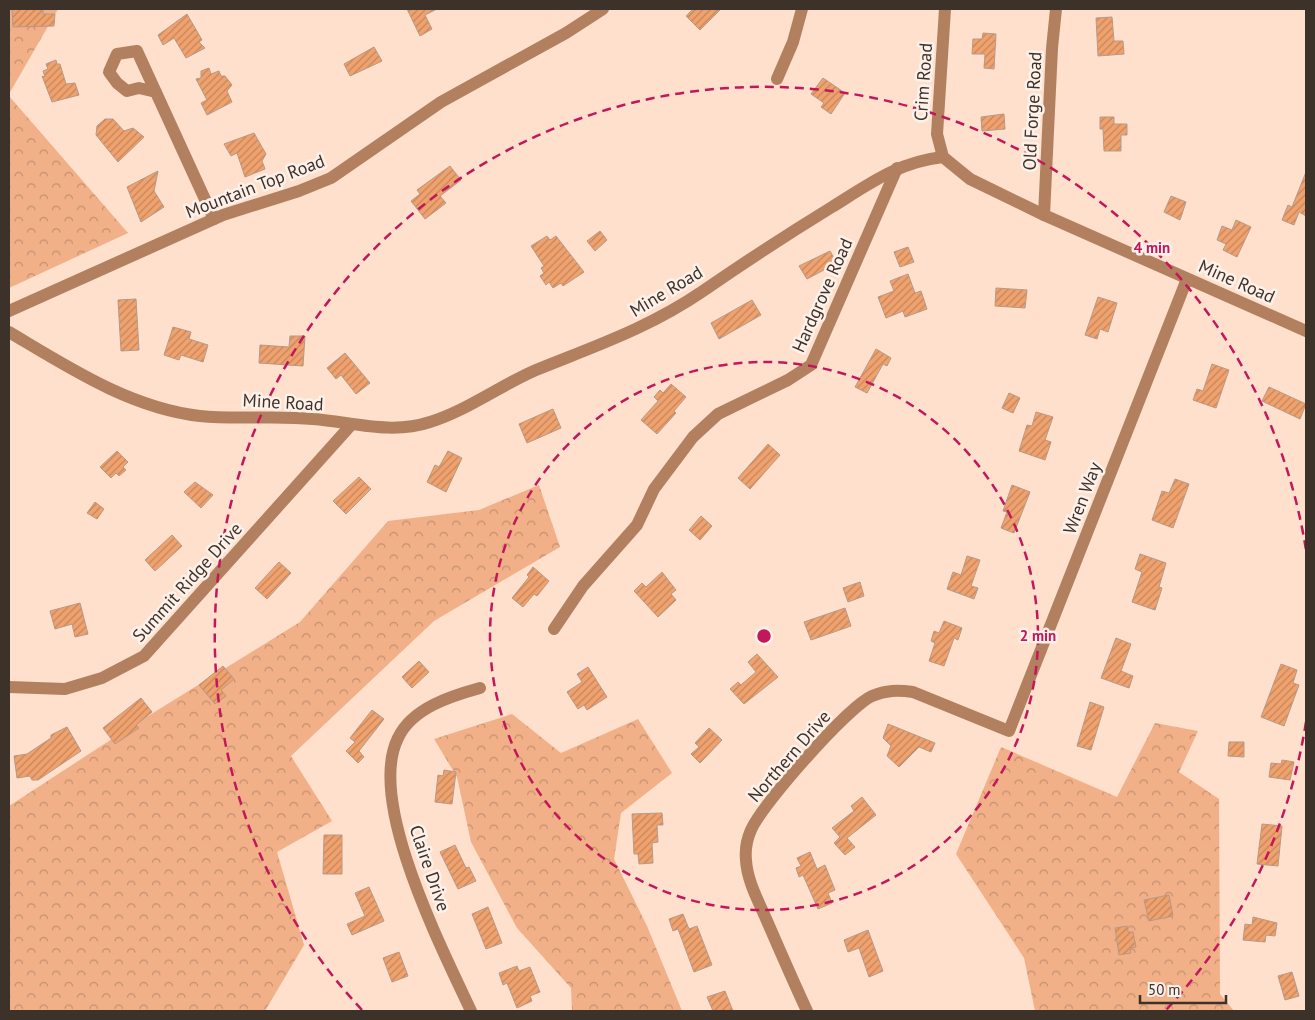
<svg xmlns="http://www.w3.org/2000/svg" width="1315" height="1020" font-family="'PT Sans',sans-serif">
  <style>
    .forest { fill: url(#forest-crowns) }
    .building { fill: url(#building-hatch); stroke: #b69988 }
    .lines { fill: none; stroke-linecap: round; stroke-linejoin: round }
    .minor { stroke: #b3805f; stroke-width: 12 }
    .ring { fill: none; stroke: #c2185b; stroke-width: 2.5; stroke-dasharray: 9 6 }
    .labels { text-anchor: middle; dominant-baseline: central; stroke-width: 5; stroke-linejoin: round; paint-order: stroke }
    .street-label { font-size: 18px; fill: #3d322a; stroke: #fdf1e9 }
    .centre { fill: #c2185b; stroke: #fdf1e9; stroke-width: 2.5 }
    .ring-label { font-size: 15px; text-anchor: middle; font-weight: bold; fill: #c2185b; stroke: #fdf1e9; stroke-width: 5; stroke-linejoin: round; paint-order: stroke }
  </style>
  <defs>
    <pattern id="forest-crowns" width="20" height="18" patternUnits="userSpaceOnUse" patternTransform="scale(1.25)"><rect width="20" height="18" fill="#f1b087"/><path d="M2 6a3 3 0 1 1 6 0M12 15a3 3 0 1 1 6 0" fill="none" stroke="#c4906f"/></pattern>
    <pattern id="building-hatch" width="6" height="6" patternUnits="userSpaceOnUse" patternTransform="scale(1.25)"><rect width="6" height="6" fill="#f0a26e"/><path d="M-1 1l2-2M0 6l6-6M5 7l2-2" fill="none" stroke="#c4855b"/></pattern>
  </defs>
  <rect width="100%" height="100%" fill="#fee0cd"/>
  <g class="forest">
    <polygon points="9,9 58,9 9,94"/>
    <polygon points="9,96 128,233 9,288"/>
    <polygon points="539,485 560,547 434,621 291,756 332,821 277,852 304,945 265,1011 9,1011 9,806 132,726 300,622 388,521 479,510"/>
    <polygon points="512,714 561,753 638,719 672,773 621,813 614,859 647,926 682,1011 572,1011 571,988 517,928 471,842 457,777 434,739"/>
    <polygon points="1155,723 1198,731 1179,772 1219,799 1220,994 1234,1011 1035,1011 1024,958 956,854 1001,747 1117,797"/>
  </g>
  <g class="building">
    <polygon points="12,9 43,9 43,14 55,14 54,26 13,27"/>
    <polygon points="407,9 437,9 425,15 432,29 420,36"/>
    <polygon points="693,9 721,9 700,30 686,16"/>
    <polygon points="187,14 202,40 199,42 205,48 186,58 174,38 163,45 158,35"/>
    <polygon points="1112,17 1114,41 1123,41 1124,54 1098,56 1096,18"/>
    <polygon points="983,33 996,34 994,69 984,68 985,54 972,54 973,39 982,39"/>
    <polygon points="374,47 382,61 350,76 344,64"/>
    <polygon points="56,60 57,64 60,64 66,84 75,83 79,95 52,102 42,76 45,77 43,71 48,69 46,64"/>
    <polygon points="209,68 211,74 219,71 221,76 225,76 232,85 227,91 232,102 207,115 201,103 207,100 196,79 201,78 201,71"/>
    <polygon points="823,78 845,93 831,114 821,107 824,103 811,94"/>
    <polygon points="1004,114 1005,129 982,131 981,117"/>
    <polygon points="1100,117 1114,117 1114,124 1127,124 1127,135 1121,135 1121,151 1104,151 1103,129 1100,129"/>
    <polygon points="105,119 113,119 124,131 133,128 144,137 118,162 96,135 97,126"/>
    <polygon points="254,133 266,154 262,161 265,169 245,177 237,153 231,156 224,144"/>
    <polygon points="450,166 461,180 440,196 446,203 425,219 411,201 420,194 417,190"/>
    <polygon points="158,171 154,191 164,207 141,222 127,187"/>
    <polygon points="1306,172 1306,216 1299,212 1294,225 1282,220 1288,205 1292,207"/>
    <polygon points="1171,196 1186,202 1180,220 1164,212"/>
    <polygon points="1236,220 1251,227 1237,257 1223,250 1226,244 1217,240 1222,226 1232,230"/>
    <polygon points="600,231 607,240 595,251 587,241"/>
    <polygon points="547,236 550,240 556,236 584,272 563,286 561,283 553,288 549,282 546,285 540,276 544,273 541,268 544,266 531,246"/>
    <polygon points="908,247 914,262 900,267 894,252"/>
    <polygon points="830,251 837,263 807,279 799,266"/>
    <polygon points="908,274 915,293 921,291 927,309 905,317 903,311 886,318 878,297 894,291 890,281"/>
    <polygon points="996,288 1027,290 1025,308 995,306"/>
    <polygon points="1098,297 1117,303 1108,332 1100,329 1097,339 1085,335"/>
    <polygon points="136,299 139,350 121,351 118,300"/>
    <polygon points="752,300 761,315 719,339 711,323"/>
    <polygon points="173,327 191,332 189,339 208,345 203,362 181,355 179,360 164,355"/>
    <polygon points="290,336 305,336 303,366 259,363 260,345 289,347"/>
    <polygon points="876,349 891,358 887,366 883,364 867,393 855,387"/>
    <polygon points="345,353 370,383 356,394 341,375 336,379 327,368"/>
    <polygon points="1212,364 1229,370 1216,408 1193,400 1197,389 1203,391"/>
    <polygon points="671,384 686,397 674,411 676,413 657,434 641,420 658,401 654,397 660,390 663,393"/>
    <polygon points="1269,387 1306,404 1300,419 1262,401"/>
    <polygon points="1009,393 1020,398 1013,413 1002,408"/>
    <polygon points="553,409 561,428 527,443 519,424"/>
    <polygon points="1036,412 1053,417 1045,440 1051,442 1045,460 1019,451 1027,425 1032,426"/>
    <polygon points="768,444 780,455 750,489 738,478"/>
    <polygon points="117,451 128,462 123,467 126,470 119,476 116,473 111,478 100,467"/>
    <polygon points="448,451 462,458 446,492 427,482 435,465 439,467"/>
    <polygon points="359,477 371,489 346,514 333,501"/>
    <polygon points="1175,479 1189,484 1173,528 1152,520 1162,491 1169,493"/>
    <polygon points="195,482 213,495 201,508 184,492"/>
    <polygon points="1012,485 1030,492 1014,533 1001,528 1007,512 1003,511"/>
    <polygon points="95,502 104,509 97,519 87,513"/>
    <polygon points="701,516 712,526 700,540 689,530"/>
    <polygon points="172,535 182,546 155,571 145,560"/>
    <polygon points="1140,554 1166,563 1159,587 1162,588 1155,610 1132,602 1142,572 1135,569"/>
    <polygon points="967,556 980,560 971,586 978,588 974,599 947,589 953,572 961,575"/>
    <polygon points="279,562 291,573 267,599 255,588"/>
    <polygon points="533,567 549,581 537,596 534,594 523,607 512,598 529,577 527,575"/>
    <polygon points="662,572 676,590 671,594 676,600 658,617 634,591 642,583 646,587"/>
    <polygon points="860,582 864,596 848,602 843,588"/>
    <polygon points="80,603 88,634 75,637 72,624 55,629 50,611"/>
    <polygon points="845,608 851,626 811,640 804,622"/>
    <polygon points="944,621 962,628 958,640 954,638 944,666 929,661 935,643 931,641 934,631 939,633"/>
    <polygon points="1116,638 1131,644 1121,671 1133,676 1129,688 1101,678"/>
    <polygon points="757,654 778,677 744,704 730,689 738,682 741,685 756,672 748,662"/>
    <polygon points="419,661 429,672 412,688 402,677"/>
    <polygon points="1281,664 1297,670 1293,683 1299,685 1284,726 1261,717"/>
    <polygon points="223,666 234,679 221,690 226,696 215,704 199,685"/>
    <polygon points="588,667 607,697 587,710 584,705 578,709 567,692 582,682 577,674"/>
    <polygon points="141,698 152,712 136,725 139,728 115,744 103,728"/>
    <polygon points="1090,702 1104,707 1091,750 1077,746"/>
    <polygon points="372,710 384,719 359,751 364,757 358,763 346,751 355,742 350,738"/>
    <polygon points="888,724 935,743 931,752 919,747 899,767 887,756 891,746 883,738"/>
    <polygon points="67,727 81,751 38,780 32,780 30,776 17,778 14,756 27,754 51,738 51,735"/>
    <polygon points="709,728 722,740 700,763 691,754 699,747 695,743"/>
    <polygon points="1229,742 1244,742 1244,757 1228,756"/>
    <polygon points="1282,760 1294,762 1290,780 1269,777 1271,763 1281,764"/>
    <polygon points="444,770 456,772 452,804 435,802 438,775 443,776"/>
    <polygon points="862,797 876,815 847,838 855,847 845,855 834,843 840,837 832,828 854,811 851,806"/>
    <polygon points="662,813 663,825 657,825 658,842 652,843 653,863 639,864 638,854 634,854 632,814"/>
    <polygon points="1262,824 1282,826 1278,866 1257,864"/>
    <polygon points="324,835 342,835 342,874 323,874"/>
    <polygon points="455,845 466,868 469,867 476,881 458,889 440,852"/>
    <polygon points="810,852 817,869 825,865 835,890 828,893 832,903 818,909 803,875 799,877 796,868 801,866 797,858"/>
    <polygon points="369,887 384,921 352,935 347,924 365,916 355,893"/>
    <polygon points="1169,895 1173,916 1149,921 1144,900"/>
    <polygon points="488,907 502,943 486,949 472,914"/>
    <polygon points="683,914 689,929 697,926 712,965 694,972 678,929 673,931 669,919"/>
    <polygon points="1253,917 1277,923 1275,936 1266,935 1265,942 1243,940 1245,924 1252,925"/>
    <polygon points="1127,926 1128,932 1133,932 1136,947 1130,948 1131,953 1119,955 1115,928"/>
    <polygon points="868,930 883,971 869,977 859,948 848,952 844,940"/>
    <polygon points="399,952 408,976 392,982 383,958"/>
    <polygon points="517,966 519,971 530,967 540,992 530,996 532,1001 517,1008 507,983 503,985 499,973"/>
    <polygon points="1292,972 1299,996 1285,1000 1278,976"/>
    <polygon points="725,991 733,1011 713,1011 707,997"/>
  </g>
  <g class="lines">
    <g class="minor">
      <polyline points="777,79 793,42 802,9"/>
      <polyline points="156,92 139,88 127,91 117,83 109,72 117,54 137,51 214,219"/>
      <polyline points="943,157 937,134 945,9"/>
      <polyline points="1044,215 1052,48 1056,9"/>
      <polyline points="9,311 223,215 299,191 331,178 441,102 566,33 603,9"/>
      <path d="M9,332C68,367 130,408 200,416C238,420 276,415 313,419C352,422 391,435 430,422C466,411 501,385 536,370C595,346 649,328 703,291C745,262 788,234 832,207C869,184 898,162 943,157L970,179L1044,215L1306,331"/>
      <polyline points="554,629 583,586 637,525 654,489 693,437 718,414 788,380 811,365 897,168"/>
      <polyline points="9,687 65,689 102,678 144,656 351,425"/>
      <path d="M471,1011C443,950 366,802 398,738C412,708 451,696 480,688"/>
      <path d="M807,1011C793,981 780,951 767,921C759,902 747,881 746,860C745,850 747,839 751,830C762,804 848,707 872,696C886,690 898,690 913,692L1009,731L1187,279"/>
    </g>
  </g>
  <g class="ring">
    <circle cx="764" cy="636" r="274"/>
    <path d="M1306 722A549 549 0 0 1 1166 1010M362 1010A549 549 0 1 1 1306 550"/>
  </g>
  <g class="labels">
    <g class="street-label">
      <text transform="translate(923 82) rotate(-86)">Crim Road</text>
      <text transform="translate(1032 111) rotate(-87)">Old Forge Road</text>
      <text transform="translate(255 186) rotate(-21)">Mountain Top Road</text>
      <text transform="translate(1237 281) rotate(24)">Mine Road</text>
      <text transform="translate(666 291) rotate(-31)">Mine Road</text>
      <text transform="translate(822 295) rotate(-66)">Hardgrove Road</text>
      <text transform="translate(283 402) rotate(3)">Mine Road</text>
      <text transform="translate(1082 498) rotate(-69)">Wren Way</text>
      <text transform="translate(187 582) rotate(-48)">Summit Ridge Drive</text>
      <text transform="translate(789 756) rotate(-49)">Northern Drive</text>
      <text transform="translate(430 868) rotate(71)">Claire Drive</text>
    </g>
  </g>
  <circle cx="764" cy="636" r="8" class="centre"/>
  <g class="ring-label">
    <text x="1152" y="253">4 min</text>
    <text x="1038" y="641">2 min</text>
  </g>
  <rect width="1315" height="1020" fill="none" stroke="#3d322a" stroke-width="20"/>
  <path d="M1140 995v8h86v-8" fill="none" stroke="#3d322a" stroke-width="2.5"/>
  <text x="1148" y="995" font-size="15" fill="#3d322a" stroke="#fdf1e9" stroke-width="4" paint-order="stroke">50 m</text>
</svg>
